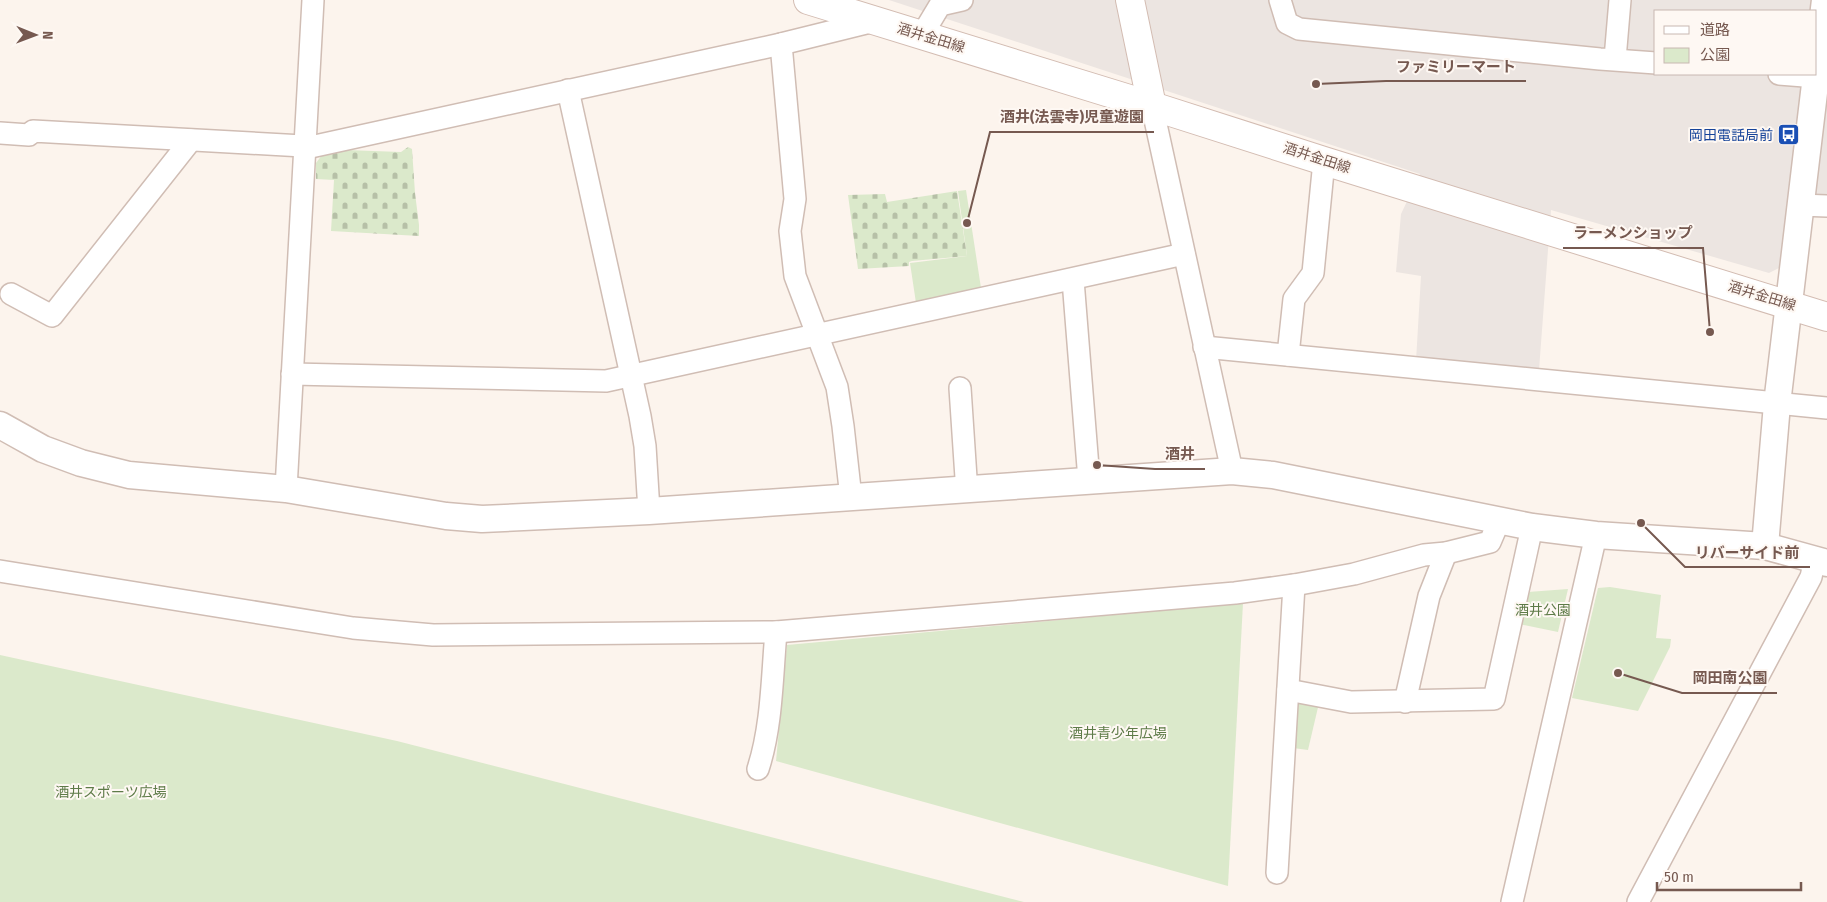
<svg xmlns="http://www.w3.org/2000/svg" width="1827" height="902" font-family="'Fira Sans Condensed','Noto Sans JP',sans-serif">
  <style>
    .industrial { fill: #ece5e1; fill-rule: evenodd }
    .green { fill: #dbe9cb }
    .cemetery { fill: url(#cemetery-stones) }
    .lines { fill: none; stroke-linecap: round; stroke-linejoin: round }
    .minor-casing { stroke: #d0bdb4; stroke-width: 24 }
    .tertiary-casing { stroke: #d0bdb4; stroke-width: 29 }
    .secondary-casing { stroke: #d3bcb2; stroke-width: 30 }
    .minor { stroke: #fff; stroke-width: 21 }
    .tertiary { stroke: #fff; stroke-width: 26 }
    .secondary { stroke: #fff; stroke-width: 28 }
    .labels { text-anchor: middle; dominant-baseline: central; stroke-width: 4; stroke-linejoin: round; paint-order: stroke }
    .street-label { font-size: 14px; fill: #765950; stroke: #fef8f3 }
    .transit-label { font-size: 14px; fill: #164399; stroke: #fef8f3; text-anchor: end }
    .park-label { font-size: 14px; fill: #5e7b48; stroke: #fef8f3 }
    .leader { fill: none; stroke: #765950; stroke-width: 2 }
    .callout-dot { fill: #765950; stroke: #fef8f3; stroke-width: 2 }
    .callout-label { font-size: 15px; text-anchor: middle; font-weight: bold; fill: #765950; stroke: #fef8f3; stroke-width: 4; stroke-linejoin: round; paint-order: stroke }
  </style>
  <defs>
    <pattern id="cemetery-stones" width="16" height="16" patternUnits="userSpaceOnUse" patternTransform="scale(1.25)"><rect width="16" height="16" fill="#dbe9cb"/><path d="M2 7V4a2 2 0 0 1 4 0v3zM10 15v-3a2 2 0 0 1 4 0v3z" fill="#b6c0a7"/></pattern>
  </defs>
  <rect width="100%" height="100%" fill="#fcf4ed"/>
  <path class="industrial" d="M889,0H1827V197L1795,194L1783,266L1769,273L1551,210L1539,370L1416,361L1421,276L1396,272L1401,214L1420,174ZM1656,11H1816V74H1656Z"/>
  <g class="green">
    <polygon points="966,190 981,288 916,303 910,263 967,256 958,191"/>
    <polygon points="1610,587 1661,595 1656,638 1671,639 1670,647 1638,711 1572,698 1598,588"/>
    <polygon points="1568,589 1558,632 1519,624 1528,592"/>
    <polygon points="1243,603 1228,886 776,761 787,645"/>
    <polygon points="0,655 397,741 1024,902 0,902"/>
    <polygon points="1302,700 1319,703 1308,750 1293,748 1296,705"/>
  </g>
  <g class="cemetery">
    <polygon points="408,147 412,149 415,193 419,225 419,236 331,231 334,180 316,179 316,163 322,155 346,150 401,152"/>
    <polygon points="957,191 967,256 912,261 909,262 909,266 858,269 848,195 885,194 887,202"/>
  </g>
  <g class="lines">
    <defs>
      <g id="minor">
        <polyline points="1280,0 1287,23 1299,29 1600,59 1656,63"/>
        <polyline points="922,35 940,5 962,0"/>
        <polyline points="781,44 795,199 790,231 795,276 837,387 843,426 851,498"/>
        <polyline points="1615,59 1620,0"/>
        <polyline points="1779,74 1817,77"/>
        <polyline points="568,90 640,416 645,446 649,511"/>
        <polyline points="1152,106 1232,471"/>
        <polyline points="0,133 29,135 33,131 303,146 306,148 781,44 874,21"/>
        <polyline points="1800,205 1827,206"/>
        <polyline points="1073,280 1089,480"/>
        <polyline points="11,294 52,316 191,140"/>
        <polyline points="1204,347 1827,408"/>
        <polyline points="1288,355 1294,299 1313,273 1324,161"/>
        <polyline points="292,374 606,381 1184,254"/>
        <polyline points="960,388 966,478 969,489"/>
        <polyline points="286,489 313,0"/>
        <polyline points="0,571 353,628 433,635 776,632 1235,593 1294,585 1354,574 1424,555 1446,553 1490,542 1499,521"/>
        <polyline points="1288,690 1351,702 1494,699 1532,527"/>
        <polyline points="1405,702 1429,596 1446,553"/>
        <path d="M758,769C772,726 772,677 776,632"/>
        <polyline points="1277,873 1294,585"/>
        <polyline points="1512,902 1596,535"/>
        <polyline points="1638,902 1811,577 1815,559"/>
      </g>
      <g id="tertiary">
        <polyline points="0,425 43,449 81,463 129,475 286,489 446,516 482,519 649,511 1232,471 1273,475 1532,527 1596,535 1765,546 1827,563"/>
        <polyline points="1765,546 1777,404 1825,0"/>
      </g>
      <g id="secondary">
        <polyline points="808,0 1152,106 1324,161 1827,317"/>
        <polyline points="1130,0 1152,106"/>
      </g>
    </defs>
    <use href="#minor" class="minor-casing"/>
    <use href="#tertiary" class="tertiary-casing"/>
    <use href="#secondary" class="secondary-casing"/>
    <use href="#minor" class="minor"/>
    <use href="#tertiary" class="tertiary"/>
    <use href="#secondary" class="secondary"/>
  </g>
  <defs>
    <symbol id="bus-square" viewBox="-11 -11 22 22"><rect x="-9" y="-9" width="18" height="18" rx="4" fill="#1a4fb4" stroke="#fef8f3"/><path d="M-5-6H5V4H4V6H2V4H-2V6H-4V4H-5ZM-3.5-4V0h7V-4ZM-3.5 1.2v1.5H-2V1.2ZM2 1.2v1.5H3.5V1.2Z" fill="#fff"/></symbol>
  </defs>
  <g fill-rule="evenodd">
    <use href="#bus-square" x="1776" y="122" width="25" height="25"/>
  </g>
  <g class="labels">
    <g class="street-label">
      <text transform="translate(931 38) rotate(17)">酒井金田線</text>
      <text transform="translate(1317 158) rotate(18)">酒井金田線</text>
      <text transform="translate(1762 296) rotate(17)">酒井金田線</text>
    </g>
    <g class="transit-label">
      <text x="1773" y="135">岡田電話局前</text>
    </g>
    <g class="park-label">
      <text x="1543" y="610">酒井公園</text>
      <text x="1118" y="733">酒井青少年広場</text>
      <text x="111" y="792">酒井スポーツ広場</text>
    </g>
  </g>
  <path class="leader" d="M1316 84L1386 81H1526M967 223L990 132H1154M1710 332L1703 248H1563M1097 465L1155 469H1205M1641 523L1685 567H1810M1618 673L1682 693H1777"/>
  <g class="callout-dot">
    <circle cx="1316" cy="84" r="5"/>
    <circle cx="967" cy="223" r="5"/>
    <circle cx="1710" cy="332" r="5"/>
    <circle cx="1097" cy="465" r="5"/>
    <circle cx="1641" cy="523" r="5"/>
    <circle cx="1618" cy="673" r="5"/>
  </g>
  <g class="callout-label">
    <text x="1456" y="72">ファミリーマート</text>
    <text x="1072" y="122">酒井(法雲寺)児童遊園</text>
    <text x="1633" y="238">ラーメンショップ</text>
    <text x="1180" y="459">酒井</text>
    <text x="1747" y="558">リバーサイド前</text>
    <text x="1730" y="683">岡田南公園</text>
  </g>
  <rect x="1654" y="10" width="162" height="65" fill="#fef8f3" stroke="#c8b8b2"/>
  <rect x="1664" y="26" width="25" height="8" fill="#ffffff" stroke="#c8b8b2"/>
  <text x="1700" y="35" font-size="15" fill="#765950">道路</text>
  <rect x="1664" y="48" width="25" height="15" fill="#dbe9cb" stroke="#c8b8b2"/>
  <text x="1700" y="60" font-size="15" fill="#765950">公園</text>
  <g transform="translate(35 35) rotate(91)" stroke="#fef8f3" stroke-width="4" paint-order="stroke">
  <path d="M0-4L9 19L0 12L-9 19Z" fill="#765950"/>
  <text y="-8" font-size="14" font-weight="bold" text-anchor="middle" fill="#765950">N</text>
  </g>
  <path d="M1657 882v8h144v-8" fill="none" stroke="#765950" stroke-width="2.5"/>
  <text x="1664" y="882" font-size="15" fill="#765950" stroke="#fef8f3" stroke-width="4" paint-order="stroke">50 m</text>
</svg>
